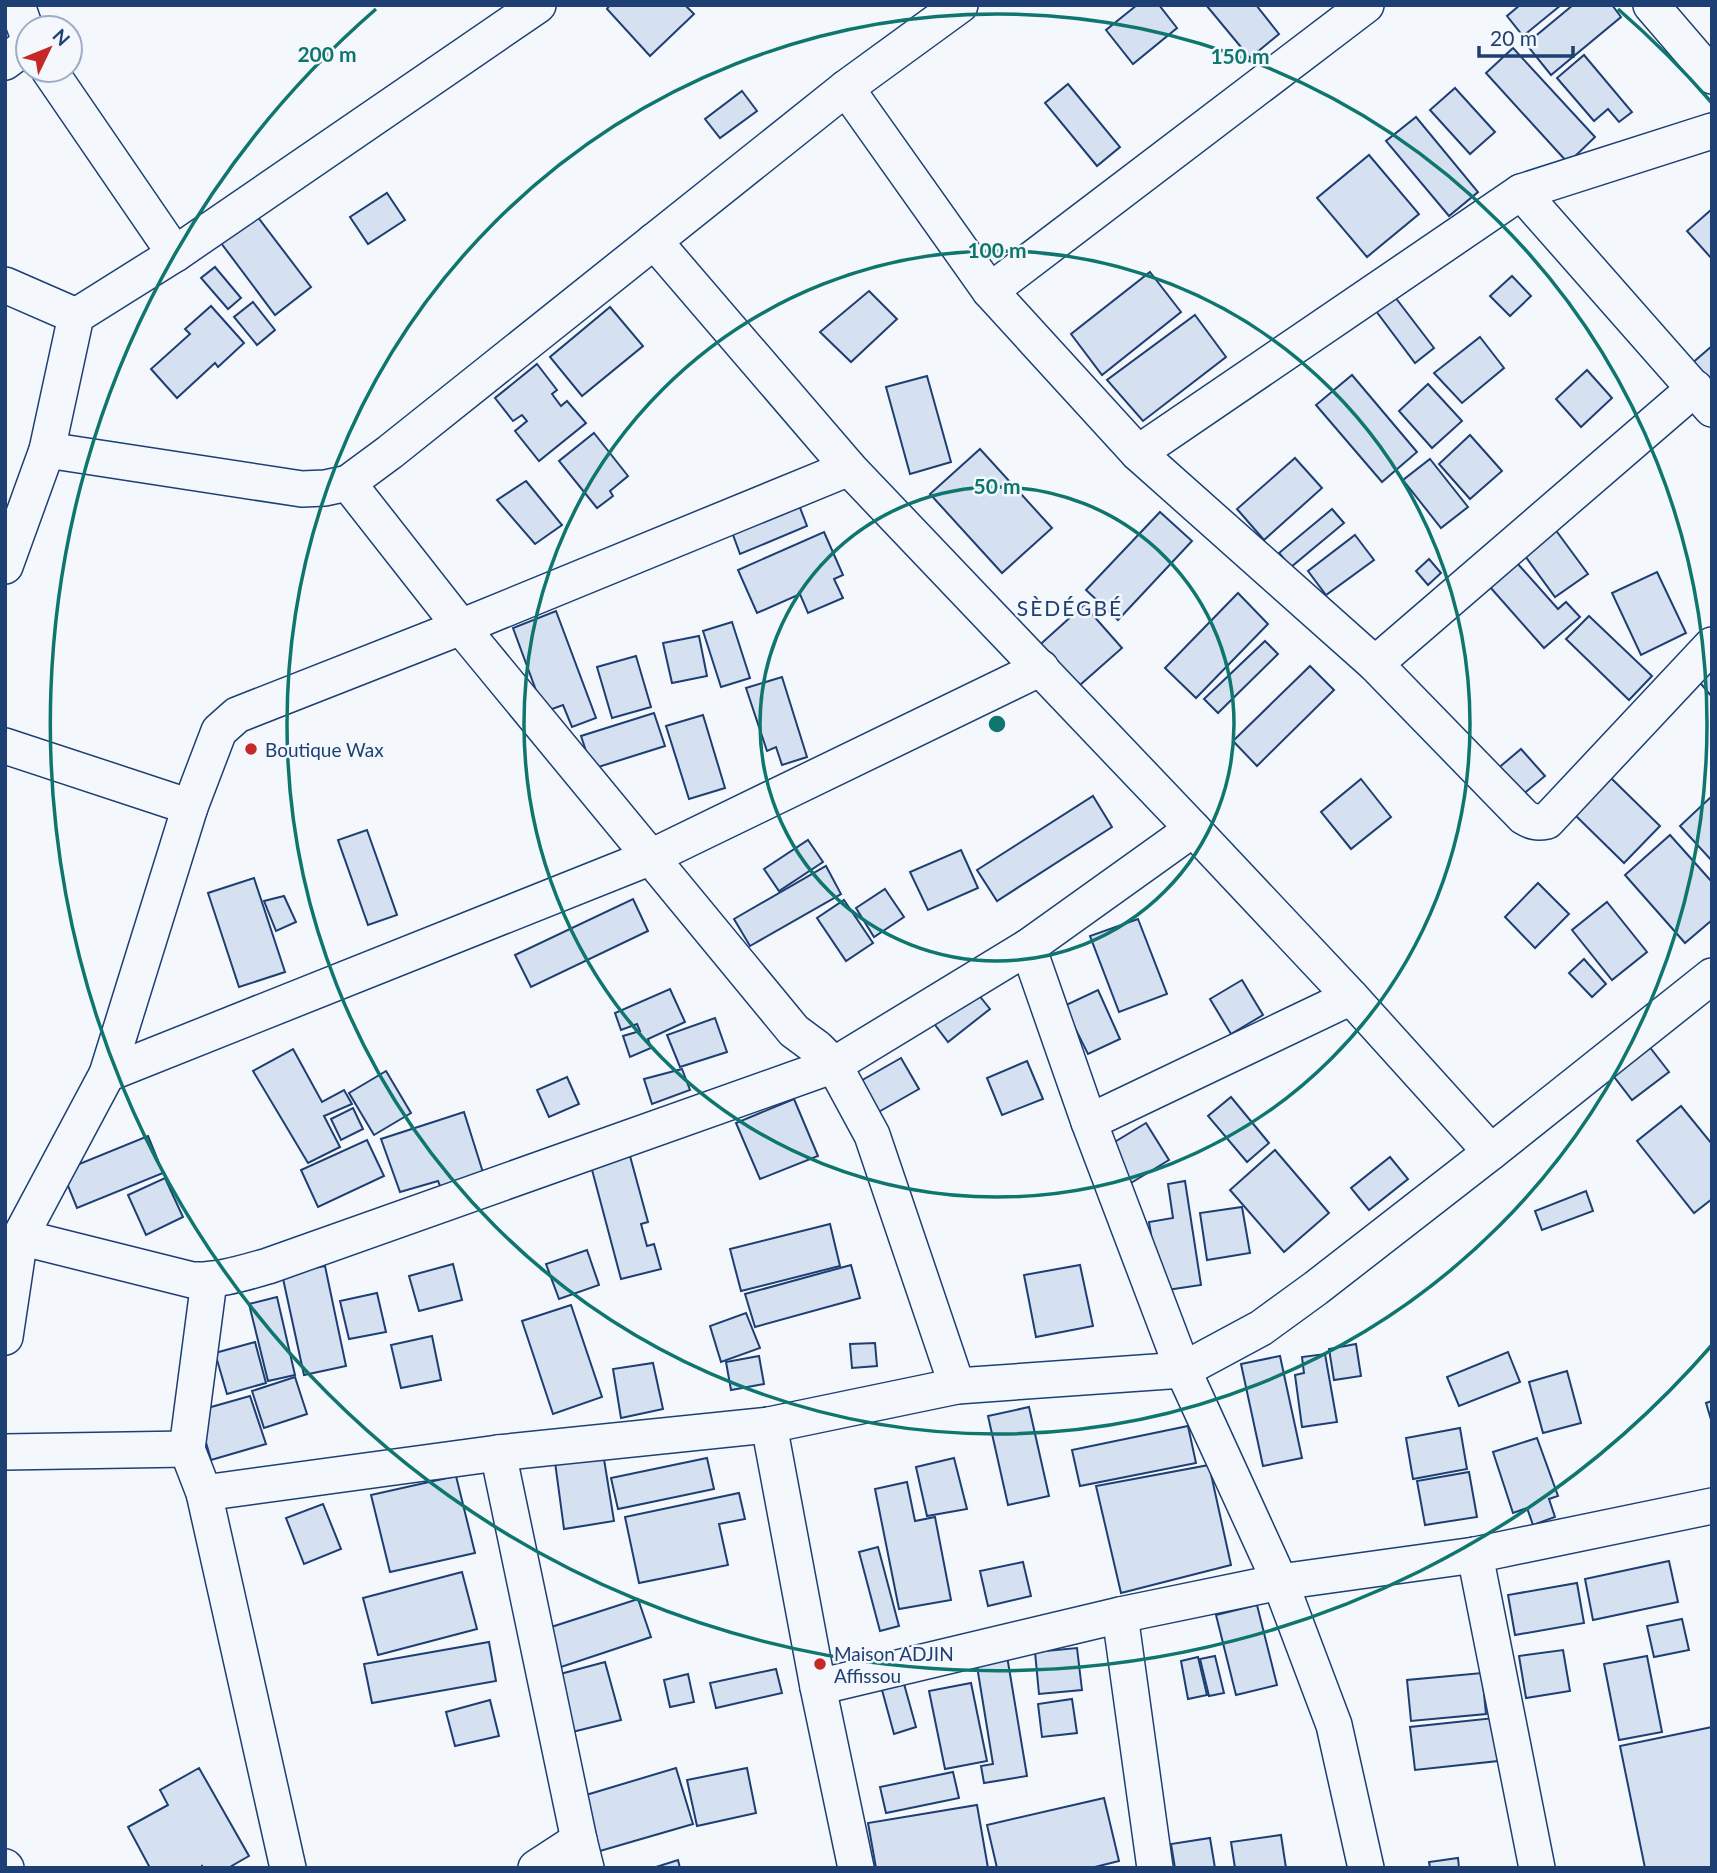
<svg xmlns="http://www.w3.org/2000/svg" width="1717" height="1873" font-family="Lato,sans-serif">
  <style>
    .building { fill: #d5e0f0; stroke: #1d3f73; stroke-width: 2 }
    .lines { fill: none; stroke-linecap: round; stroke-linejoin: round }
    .minor-casing { stroke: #1d3f73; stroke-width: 38 }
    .minor { stroke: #f4f7fb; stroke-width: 35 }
    .ring { fill: none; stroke: #0f766e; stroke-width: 3.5 }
    .poi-dot { fill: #c62828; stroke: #f4f7fb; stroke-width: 2.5 }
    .labels { text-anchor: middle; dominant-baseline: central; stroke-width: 5; stroke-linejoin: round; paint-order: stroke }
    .poi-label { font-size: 19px; fill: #1d3f73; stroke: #f4f7fb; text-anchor: start }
    .neighbourhood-label { font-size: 21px; letter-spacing: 2px; fill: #1d3f73; stroke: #f4f7fb }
    .centre { fill: #0f766e; stroke: #f4f7fb; stroke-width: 3.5 }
    .ring-label { font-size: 21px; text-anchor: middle; font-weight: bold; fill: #0f766e; stroke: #f4f7fb; stroke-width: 5; stroke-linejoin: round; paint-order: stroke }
  </style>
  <rect width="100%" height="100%" fill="#f4f7fb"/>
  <g class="building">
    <polygon points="610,5 685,5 694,14 650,56 607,9"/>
    <polygon points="1137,5 1159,5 1177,28 1133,64 1106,30"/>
    <polygon points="1206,5 1256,5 1279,34 1250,58"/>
    <polygon points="1520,5 1561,5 1523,36 1507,16"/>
    <polygon points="1573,5 1612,5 1621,17 1551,75 1526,44"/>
    <polygon points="1513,48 1595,137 1568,163 1486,73"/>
    <polygon points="1584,55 1632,112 1619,122 1608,109 1594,121 1557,78"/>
    <polygon points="1068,84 1120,147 1097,166 1045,103"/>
    <polygon points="1455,88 1495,132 1470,154 1430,110"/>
    <polygon points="742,91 757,111 720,138 705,119"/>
    <polygon points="1416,117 1478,192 1449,216 1386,141"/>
    <polygon points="1369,155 1419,214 1367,257 1317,198"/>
    <polygon points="387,193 405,220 368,244 350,217"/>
    <polygon points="1712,209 1712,259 1687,231"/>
    <polygon points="254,212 311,287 275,315 218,239"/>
    <polygon points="215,267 241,298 228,309 201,278"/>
    <polygon points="1150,272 1181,312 1102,375 1071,334"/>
    <polygon points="1512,276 1531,296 1510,316 1490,296"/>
    <polygon points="869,291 897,319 851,362 820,332"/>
    <polygon points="1395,297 1434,348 1415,363 1376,311"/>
    <polygon points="253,302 275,330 257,345 234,317"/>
    <polygon points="211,306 244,343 218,367 215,363 177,398 151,369 190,334 185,329"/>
    <polygon points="610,307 643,346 582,396 550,357"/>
    <polygon points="1195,315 1226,357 1143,421 1107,380"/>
    <polygon points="1480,337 1504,368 1462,403 1434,373"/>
    <polygon points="1712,346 1712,387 1683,371"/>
    <polygon points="537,364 557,390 552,394 561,406 567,401 586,423 539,461 515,431 527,421 522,415 513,421 495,398"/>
    <polygon points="1587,370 1612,398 1581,427 1556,399"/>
    <polygon points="1352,375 1417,452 1382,482 1316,405"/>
    <polygon points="927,376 951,462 910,474 886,387"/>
    <polygon points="1428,384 1462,421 1432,448 1399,411"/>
    <polygon points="594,433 628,476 610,491 613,496 597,508 559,461"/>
    <polygon points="1470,435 1502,471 1470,499 1439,464"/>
    <polygon points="980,449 1052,528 1002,573 930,494"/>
    <polygon points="1295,458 1322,488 1264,540 1237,509"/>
    <polygon points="1430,459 1468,507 1441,528 1403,480"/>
    <polygon points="526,481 562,525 535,544 497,500"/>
    <polygon points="799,505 807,526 740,554 732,532"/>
    <polygon points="1332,509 1344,523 1291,567 1279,553"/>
    <polygon points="1160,512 1192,541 1118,620 1086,590"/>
    <polygon points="1552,525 1588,574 1555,597 1520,549"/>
    <polygon points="824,532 843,575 834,579 843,598 808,613 800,594 757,613 738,570"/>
    <polygon points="1355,535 1374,560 1326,595 1308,571"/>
    <polygon points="1429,559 1441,573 1428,585 1416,571"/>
    <polygon points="1517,563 1558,609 1566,602 1580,617 1544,648 1490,587"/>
    <polygon points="1657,572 1686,633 1641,655 1612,593"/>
    <polygon points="1238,593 1268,624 1196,698 1165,668"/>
    <polygon points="1084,605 1122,648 1072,692 1034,650"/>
    <polygon points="556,611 596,718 572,727 563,705 544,712 513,628"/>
    <polygon points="1589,616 1652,676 1629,700 1566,639"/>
    <polygon points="732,622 750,678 721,687 703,631"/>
    <polygon points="699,636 707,676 672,683 663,643"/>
    <polygon points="1265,641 1278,654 1218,713 1204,699"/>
    <polygon points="636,656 651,707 612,718 597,667"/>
    <polygon points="1712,665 1712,697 1696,678"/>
    <polygon points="1310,666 1334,690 1257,766 1233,741"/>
    <polygon points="782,677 807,757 782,765 776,747 767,751 746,688"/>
    <polygon points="654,713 665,746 592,769 581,736"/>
    <polygon points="703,715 725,788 689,799 666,726"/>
    <polygon points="1521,749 1545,776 1521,796 1496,770"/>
    <polygon points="1611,778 1660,826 1624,863 1575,815"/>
    <polygon points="1361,779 1391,817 1351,849 1321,812"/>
    <polygon points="1093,796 1112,827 997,901 977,870"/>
    <polygon points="1712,796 1712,861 1680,826"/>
    <polygon points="367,830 397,915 368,925 338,840"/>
    <polygon points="1670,835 1712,882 1712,920 1685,943 1625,875"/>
    <polygon points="808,840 823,862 779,891 764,869"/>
    <polygon points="961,850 978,888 928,910 910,872"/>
    <polygon points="826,866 841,894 750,946 734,919"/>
    <polygon points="254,878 285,972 239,987 208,893"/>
    <polygon points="1538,883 1569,914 1535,948 1505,917"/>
    <polygon points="885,889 904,917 874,937 856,908"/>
    <polygon points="284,896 296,922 276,931 264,901"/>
    <polygon points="633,899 648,931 531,987 515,955"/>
    <polygon points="844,900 873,943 846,961 817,918"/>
    <polygon points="1607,902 1647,952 1612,980 1572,930"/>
    <polygon points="1138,919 1167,994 1119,1012 1090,936"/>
    <polygon points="1584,959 1606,984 1592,997 1569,973"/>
    <polygon points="1242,980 1263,1015 1231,1034 1210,999"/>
    <polygon points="670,989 685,1022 648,1039 651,1048 630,1057 623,1036 640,1031 637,1024 621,1030 615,1013"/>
    <polygon points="974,989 990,1009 948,1042 932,1021"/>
    <polygon points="1098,990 1120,1039 1088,1054 1064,1006"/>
    <polygon points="715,1018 727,1052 680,1067 667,1035"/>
    <polygon points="1645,1041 1669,1072 1632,1100 1608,1069"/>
    <polygon points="293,1049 322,1102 344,1090 352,1104 324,1116 340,1147 308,1163 253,1071"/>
    <polygon points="901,1058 919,1089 868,1118 850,1087"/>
    <polygon points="1027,1061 1043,1099 1002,1115 987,1078"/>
    <polygon points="682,1069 690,1090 652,1104 644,1079"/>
    <polygon points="386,1071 411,1113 374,1135 349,1093"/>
    <polygon points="567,1077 579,1104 549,1117 537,1090"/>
    <polygon points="1231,1097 1269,1143 1247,1162 1208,1116"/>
    <polygon points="794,1099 818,1156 760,1179 736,1123"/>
    <polygon points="1681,1106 1712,1144 1712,1199 1694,1213 1637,1141"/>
    <polygon points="353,1108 363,1129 341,1140 331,1119"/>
    <polygon points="464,1112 486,1182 444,1196 438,1181 400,1192 381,1139"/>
    <polygon points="1146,1123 1169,1160 1126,1186 1103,1149"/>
    <polygon points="148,1136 163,1173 77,1208 62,1171"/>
    <polygon points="367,1140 384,1176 318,1207 301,1170"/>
    <polygon points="1275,1150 1329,1213 1284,1252 1230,1190"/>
    <polygon points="630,1156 648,1222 641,1224 647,1246 654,1244 661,1269 621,1279 591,1166"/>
    <polygon points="1390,1157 1408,1179 1369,1210 1351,1188"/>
    <polygon points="165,1178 183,1217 146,1235 128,1195"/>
    <polygon points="1185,1181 1201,1285 1160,1291 1149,1222 1173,1218 1168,1184"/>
    <polygon points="1586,1191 1593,1211 1542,1230 1535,1211"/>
    <polygon points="1242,1207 1250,1253 1207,1260 1200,1213"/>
    <polygon points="830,1224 840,1266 741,1291 730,1249"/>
    <polygon points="587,1250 599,1285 559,1299 546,1264"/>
    <polygon points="453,1264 462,1300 419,1311 409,1276"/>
    <polygon points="851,1265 860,1298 755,1327 745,1294"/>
    <polygon points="1080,1265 1093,1326 1036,1337 1024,1275"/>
    <polygon points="325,1266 346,1366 304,1375 282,1274"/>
    <polygon points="377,1293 386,1332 349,1339 340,1301"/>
    <polygon points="277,1297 295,1375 268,1381 249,1304"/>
    <polygon points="571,1305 602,1397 553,1414 522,1321"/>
    <polygon points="746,1313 760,1348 721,1362 710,1326"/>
    <polygon points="432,1336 441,1380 401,1388 391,1345"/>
    <polygon points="255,1342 266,1383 227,1394 215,1353"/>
    <polygon points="875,1343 877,1366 852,1368 850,1344"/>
    <polygon points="1356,1344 1361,1376 1334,1380 1329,1349"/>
    <polygon points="1508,1352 1520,1382 1459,1406 1447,1377"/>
    <polygon points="1325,1354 1337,1422 1302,1427 1295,1375 1304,1373 1302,1357"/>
    <polygon points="759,1356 764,1384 731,1390 726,1362"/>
    <polygon points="1280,1356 1302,1458 1263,1466 1241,1364"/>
    <polygon points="653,1363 663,1409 621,1418 613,1369"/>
    <polygon points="1567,1371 1581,1423 1543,1433 1529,1382"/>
    <polygon points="295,1377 307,1414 264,1428 252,1391"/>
    <polygon points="250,1396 266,1444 211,1460 197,1411"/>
    <polygon points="1712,1401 1712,1423 1706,1403"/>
    <polygon points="1029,1407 1049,1496 1008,1505 988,1416"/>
    <polygon points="1188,1426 1196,1463 1080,1486 1072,1450"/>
    <polygon points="1460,1428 1467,1469 1413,1479 1406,1438"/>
    <polygon points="1537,1438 1558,1496 1549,1499 1555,1517 1533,1525 1527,1508 1513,1513 1493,1452"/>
    <polygon points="603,1453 614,1521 564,1529 555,1462"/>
    <polygon points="707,1458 714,1489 618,1509 611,1478"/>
    <polygon points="954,1458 967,1509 927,1516 916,1467"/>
    <polygon points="1209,1465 1231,1565 1121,1593 1096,1486"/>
    <polygon points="1469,1472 1477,1517 1425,1525 1417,1481"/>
    <polygon points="456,1476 475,1553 390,1572 371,1495"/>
    <polygon points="907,1482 915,1521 935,1517 951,1600 899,1609 875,1489"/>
    <polygon points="739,1493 745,1519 719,1524 728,1565 639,1583 625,1517"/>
    <polygon points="323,1504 341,1549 304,1564 286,1518"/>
    <polygon points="878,1547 899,1626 880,1631 859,1552"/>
    <polygon points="1669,1561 1678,1602 1593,1620 1585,1579"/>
    <polygon points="1023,1562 1031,1596 988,1606 980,1571"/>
    <polygon points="462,1572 477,1629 378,1655 363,1598"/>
    <polygon points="1577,1583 1584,1623 1515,1635 1508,1595"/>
    <polygon points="638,1599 651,1637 555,1669 542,1630"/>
    <polygon points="1257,1605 1277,1685 1236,1695 1216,1615"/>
    <polygon points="1682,1619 1689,1650 1654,1657 1647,1626"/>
    <polygon points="489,1642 496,1681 372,1703 364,1664"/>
    <polygon points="1077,1648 1082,1690 1039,1694 1035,1652"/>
    <polygon points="1563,1650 1570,1691 1526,1698 1519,1656"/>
    <polygon points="1007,1656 1027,1776 984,1783 981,1766 993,1764 976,1660"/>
    <polygon points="1215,1656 1224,1693 1209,1696 1200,1659"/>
    <polygon points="1647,1656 1662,1732 1619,1740 1604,1664"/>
    <polygon points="1198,1657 1207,1695 1188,1699 1181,1661"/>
    <polygon points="605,1662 621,1720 564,1734 549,1677"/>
    <polygon points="776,1669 782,1693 716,1708 710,1683"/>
    <polygon points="901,1673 916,1727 894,1734 879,1679"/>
    <polygon points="1482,1673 1486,1714 1411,1721 1407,1680"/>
    <polygon points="688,1674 694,1702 670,1707 664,1680"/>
    <polygon points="971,1683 987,1761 945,1769 929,1691"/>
    <polygon points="1072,1699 1077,1733 1042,1737 1038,1704"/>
    <polygon points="490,1700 499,1736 455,1746 446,1712"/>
    <polygon points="1494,1718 1498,1761 1415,1770 1410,1727"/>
    <polygon points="1712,1727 1712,1867 1645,1868 1620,1746"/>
    <polygon points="199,1768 249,1856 228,1868 203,1868 202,1866 200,1868 150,1868 128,1827 168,1805 160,1790"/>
    <polygon points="676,1768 693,1824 593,1853 576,1798"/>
    <polygon points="747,1768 756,1813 697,1826 687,1780"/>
    <polygon points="953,1772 959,1798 886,1813 880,1787"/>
    <polygon points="1104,1798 1119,1861 1091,1868 997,1868 987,1825"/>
    <polygon points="977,1805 988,1868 876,1868 868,1823"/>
    <polygon points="1281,1835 1286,1868 1235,1868 1231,1842"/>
    <polygon points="1210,1838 1215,1868 1175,1868 1171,1844"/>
    <polygon points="1458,1858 1459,1868 1430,1868 1429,1862"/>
    <polygon points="678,1860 680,1868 653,1868"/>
  </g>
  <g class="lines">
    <defs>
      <g id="minor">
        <polyline points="17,5 28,36"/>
        <polyline points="1651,5 1712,76"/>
        <polyline points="5,62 28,45"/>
        <polyline points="49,70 175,254"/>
        <path d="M846,88L990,291L1138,453L1375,664L1524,817C1532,822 1537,823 1547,821L1712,645"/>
        <polyline points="1521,192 1712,409"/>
        <polyline points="654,241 849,468 1193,829 1351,997 1491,1152"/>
        <polyline points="5,285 76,316"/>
        <polyline points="990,291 1366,5"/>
        <polyline points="47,450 302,489 325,488 348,483 390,452 846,88 960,5"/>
        <polyline points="1138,453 1521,192 1712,131"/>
        <polyline points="348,483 461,627 794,1031 817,1048 834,1065 872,1135 957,1386"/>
        <polyline points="5,566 47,450 76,316 175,254 538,5"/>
        <polyline points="1375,664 1695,388"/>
        <polyline points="5,746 190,807"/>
        <polyline points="1028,947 1089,1122 1183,1370 1280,1582 1334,1725 1366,1868"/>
        <polyline points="107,1074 651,857 1041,668"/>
        <polyline points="1089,1122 1351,997"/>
        <path d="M20,1237L192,1280C219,1281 243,1273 268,1266L834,1065L1028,947L1193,829"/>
        <polyline points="209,1281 187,1449 204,1493 288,1868"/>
        <polyline points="5,1337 20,1237 107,1074 190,807 219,731 237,715 461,627 849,468"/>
        <polyline points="769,1425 818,1687 856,1868"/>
        <polyline points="5,1452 187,1449"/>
        <polyline points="498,1453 579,1840 586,1868"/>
        <polyline points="204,1493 498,1453 769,1425 957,1386 1183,1370 1261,1328 1316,1288 1491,1152 1712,976"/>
        <polyline points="1475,1555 1537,1868"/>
        <polyline points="1120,1615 1155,1868"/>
        <polyline points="818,1687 1120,1615 1280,1582 1475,1555 1712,1506"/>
        <polyline points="5,1867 6,1868"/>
        <polyline points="536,1868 579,1840"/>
      </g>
    </defs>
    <use href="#minor" class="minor-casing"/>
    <use href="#minor" class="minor"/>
  </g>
  <g class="ring">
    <circle cx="997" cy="724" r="237"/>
    <circle cx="997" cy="724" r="473"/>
    <circle cx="997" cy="724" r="710"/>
    <path d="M1712 1345A947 947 0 1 1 376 9M1618 9A947 947 0 0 1 1712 103"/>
  </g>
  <g class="poi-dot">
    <circle cx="251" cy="749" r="7"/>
    <circle cx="820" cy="1664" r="7"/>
  </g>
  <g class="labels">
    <g class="poi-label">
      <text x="265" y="749">Boutique Wax</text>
      <text x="834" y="1653">Maison ADJIN<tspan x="834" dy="22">Affissou</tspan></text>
    </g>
    <g class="neighbourhood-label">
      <text x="1070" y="607">SÈDÉGBÉ</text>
    </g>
  </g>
  <circle cx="997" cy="724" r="10" class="centre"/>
  <g class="ring-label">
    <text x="327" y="62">200 m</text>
    <text x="1240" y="64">150 m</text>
    <text x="997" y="258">100 m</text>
    <text x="997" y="494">50 m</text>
  </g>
  <rect width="1717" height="1873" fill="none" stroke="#1d3f73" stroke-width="14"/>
  <g transform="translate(49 49) rotate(47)"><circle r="33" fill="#f4f7fb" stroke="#9eadc5" stroke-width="2"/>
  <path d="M0-5L12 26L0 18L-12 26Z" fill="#c62828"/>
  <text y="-10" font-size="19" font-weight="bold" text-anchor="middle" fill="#1d3f73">N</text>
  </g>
  <path d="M1479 46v10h94v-10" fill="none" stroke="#1d3f73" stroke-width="3.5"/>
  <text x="1490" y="46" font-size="21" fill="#1d3f73" stroke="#f4f7fb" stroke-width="5" paint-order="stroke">20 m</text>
</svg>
